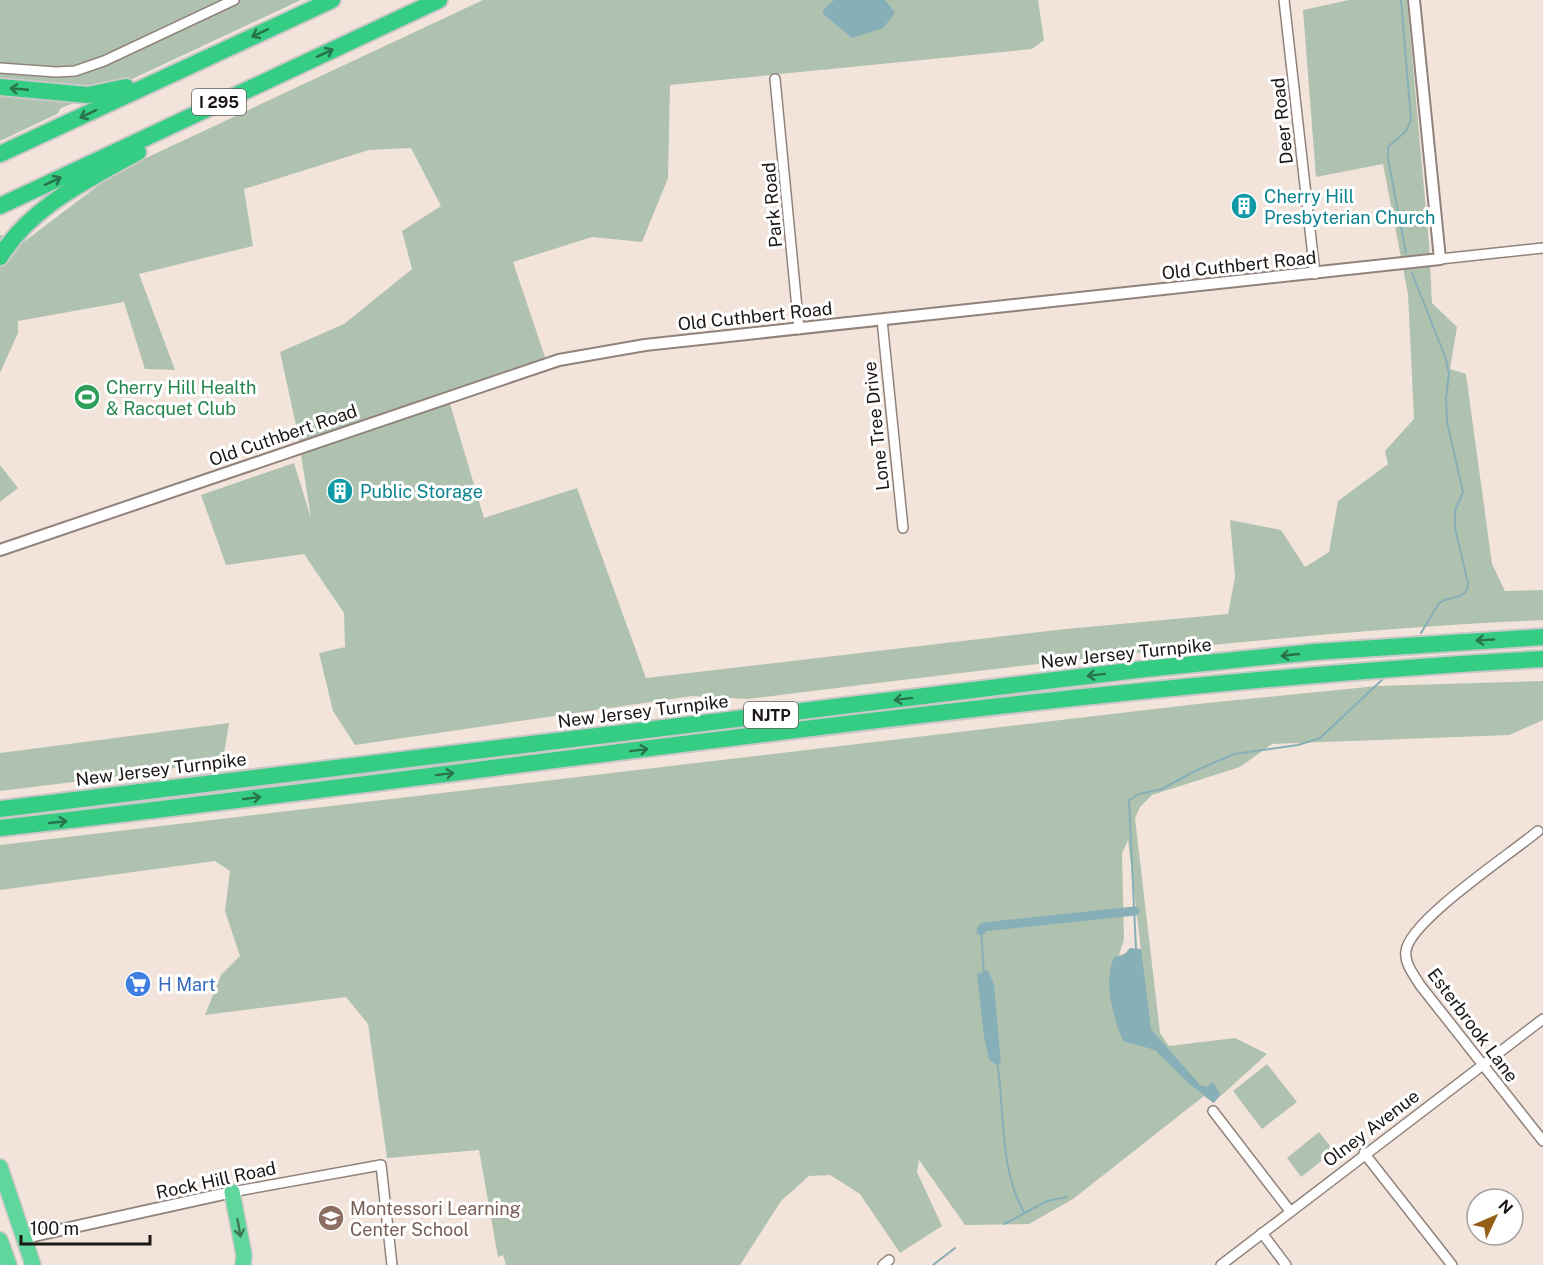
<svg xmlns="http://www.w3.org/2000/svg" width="1543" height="1265" font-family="'Public Sans',sans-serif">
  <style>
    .green { fill: #afc2b0; fill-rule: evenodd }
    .water { fill: #87afb7 }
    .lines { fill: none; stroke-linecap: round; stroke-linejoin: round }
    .stream { stroke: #87afb7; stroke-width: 2 }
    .canal { stroke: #87afb7; stroke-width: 9 }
    .minor-casing { stroke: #91837b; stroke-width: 12 }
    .tertiary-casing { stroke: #91837b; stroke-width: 14 }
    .trunk-casing { stroke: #c9c7c7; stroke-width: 18 }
    .motorway-casing { stroke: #c9c7c7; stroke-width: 20 }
    .minor { stroke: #fff; stroke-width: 9 }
    .tertiary { stroke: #fff; stroke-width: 10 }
    .trunk { stroke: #5ed69c; stroke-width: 15 }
    .motorway { stroke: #35cc83; stroke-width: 16 }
    .oneway { stroke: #28724c }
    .oneway2 { stroke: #3d7658 }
    .labels { text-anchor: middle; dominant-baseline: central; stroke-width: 6; stroke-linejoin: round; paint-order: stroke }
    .shield { fill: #fff; stroke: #605d5a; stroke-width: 1.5 }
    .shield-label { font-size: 16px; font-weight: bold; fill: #1c1714 }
    .street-label { font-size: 18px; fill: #1c1714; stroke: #fff }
    .culture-label { font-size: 18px; fill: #0d838f; stroke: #fff; text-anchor: start }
    .leisure-label { font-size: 18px; fill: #27864d; stroke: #fff; text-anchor: start }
    .shop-label { font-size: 18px; fill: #366cbe; stroke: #fff; text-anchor: start }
    .education-label { font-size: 18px; fill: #785e54; stroke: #fff; text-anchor: start }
  </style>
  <rect width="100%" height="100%" fill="#f3e4db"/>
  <g class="green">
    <polygon points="0,0 301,0 113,88 61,108 57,114 0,141"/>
    <path d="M483,0H1038L1044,40L1032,49L670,85L668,178L642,242L592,237L513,262L547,363L448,397L484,518L577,488L646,678L1066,629L1228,614L1235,577L1230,520L1281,530L1305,567L1329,552L1338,501L1388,464L1385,451L1414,419L1408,294L1383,164L1316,177L1303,10L1349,0H1407L1429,244L1432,303L1457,327L1450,369L1466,374L1492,564L1505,591L1543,590V620C1277,632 1012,667 748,699L692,696L355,745L333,711L319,653L345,647L344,613L304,554L226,565L201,495L294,463L311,518L297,430L280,352L344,324L412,269L402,231L441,206L411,148L369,150L244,189L253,246L139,274L175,370L145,369L124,302L18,321V333L0,373V235L25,241L116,172Z"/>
    <polygon points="0,465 18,488 0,502"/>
    <path d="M1543,681V720L1509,735L1272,744L1240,767L1152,795L1140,807L1135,818L1160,1033L1169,1046L1235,1038L1267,1054L1213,1103L1204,1096L1073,1199L1029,1224L965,1225L919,1160L917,1172L942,1226L900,1253L860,1194L830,1175L809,1176L781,1201L740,1265H506L503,1255L498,1257L479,1150L387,1158L368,1024L346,997L205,1015L221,975L240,956L225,911L230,871L215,861L0,890V845L1197,704L1377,686ZM1128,840L1141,950L1119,955L1124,939L1122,854Z"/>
    <polygon points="229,723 224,754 163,771 0,791 0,753"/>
    <polygon points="1267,1064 1297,1102 1262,1129 1233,1091"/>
    <polygon points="1319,1132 1334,1151 1301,1177 1287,1158"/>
  </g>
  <g class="water">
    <polygon points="834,0 885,0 895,13 883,28 852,38 823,14 823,10"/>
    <path d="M1130,948L1141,949L1151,1029L1200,1085L1207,1087L1213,1082L1220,1094L1214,1103L1188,1083L1155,1050L1123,1041C1113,1018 1103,981 1114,957L1123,956Z"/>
    <polygon points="988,970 994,984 1001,1064 997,1065 989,1060 984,1036 977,974"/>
  </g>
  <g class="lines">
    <g class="stream">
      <polyline points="1401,0 1411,120 1406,131 1388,147 1388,159 1406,253"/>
      <path d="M1412,273L1446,359L1449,374L1446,398L1447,422L1463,492L1455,511V528L1468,583C1468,601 1450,595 1439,603L1421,633"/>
      <polyline points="981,931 984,973"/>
      <polyline points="1136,949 1129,800 1139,794 1162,789 1195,771 1234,754 1298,745 1320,738 1383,679"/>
      <path d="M997,1062C1005,1110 999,1169 1024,1212"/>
      <polyline points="1004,1224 1047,1201 1067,1197"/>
      <polyline points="933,1265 955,1248"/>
    </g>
    <polyline class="canal" points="981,931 983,927 1135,911"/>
    <defs>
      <g id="minor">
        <polyline points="1284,0 1315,274"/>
        <polyline points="0,68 56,72 75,71 104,61 234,0"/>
        <polyline points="775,79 799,329"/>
        <polyline points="1440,259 1543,248"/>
        <polyline points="882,320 903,528"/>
        <path d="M1538,831C1512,853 1409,921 1406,951C1404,963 1414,975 1420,985L1543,1141"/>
        <polyline points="1213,1111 1290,1211"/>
        <polyline points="1364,1153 1452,1265"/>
        <polyline points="232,1192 381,1165 392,1265"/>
        <polyline points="1262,1233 1286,1265"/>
        <polyline points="883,1265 889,1260"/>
        <polyline points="1221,1265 1543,1019"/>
      </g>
      <g id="tertiary">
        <polyline points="0,550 559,360 645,345 1440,259 1414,0"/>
        <polyline points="24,1238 232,1192"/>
      </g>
      <g id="trunk">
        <polyline points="0,1167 33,1265"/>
        <polyline points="232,1192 244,1255 243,1265"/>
        <polyline points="0,1240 9,1265"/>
      </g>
      <g id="motorway">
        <polyline points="0,87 88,95 126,87"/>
        <polyline points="0,154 332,0"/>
        <polyline points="0,206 439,0"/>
        <path d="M0,257C31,206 88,180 138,152"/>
        <polyline points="0,809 1145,669 1314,652 1543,637"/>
        <path d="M0,828C514,771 1026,688 1543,659"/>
      </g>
    </defs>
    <use href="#minor" class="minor-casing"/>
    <use href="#tertiary" class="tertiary-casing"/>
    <use href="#trunk" class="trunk-casing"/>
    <use href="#motorway" class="motorway-casing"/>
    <use href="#minor" class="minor"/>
    <use href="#tertiary" class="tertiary"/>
    <use href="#trunk" class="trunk"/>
    <use href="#motorway" class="motorway"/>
  </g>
  <defs><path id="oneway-shaft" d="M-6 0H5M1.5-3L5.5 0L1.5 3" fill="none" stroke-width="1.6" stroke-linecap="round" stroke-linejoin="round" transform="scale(1.5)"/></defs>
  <g class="oneway">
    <use href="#oneway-shaft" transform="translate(260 33) rotate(155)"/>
    <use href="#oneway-shaft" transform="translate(325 53) rotate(-25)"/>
    <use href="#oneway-shaft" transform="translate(19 89) rotate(-175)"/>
    <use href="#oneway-shaft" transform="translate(88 114) rotate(155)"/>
    <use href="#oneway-shaft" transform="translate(53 181) rotate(-25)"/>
    <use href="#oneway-shaft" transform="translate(1485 640) rotate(177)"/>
    <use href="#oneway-shaft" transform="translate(1290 655) rotate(174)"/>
    <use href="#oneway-shaft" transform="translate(1096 675) rotate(173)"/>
    <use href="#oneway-shaft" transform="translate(903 699) rotate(173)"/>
    <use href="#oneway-shaft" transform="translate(639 750) rotate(-7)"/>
    <use href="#oneway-shaft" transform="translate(445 774) rotate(-7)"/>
    <use href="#oneway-shaft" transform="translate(252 798) rotate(-7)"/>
    <use href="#oneway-shaft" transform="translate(58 822) rotate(-6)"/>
  </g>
  <use class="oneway2" href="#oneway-shaft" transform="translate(239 1228) rotate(80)"/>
  <defs>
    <symbol id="building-disc" viewBox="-11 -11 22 22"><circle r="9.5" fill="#0f9aa8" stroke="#fff"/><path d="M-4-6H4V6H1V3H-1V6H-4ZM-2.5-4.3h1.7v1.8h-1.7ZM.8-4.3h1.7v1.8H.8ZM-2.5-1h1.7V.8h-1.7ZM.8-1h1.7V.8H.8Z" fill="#fff"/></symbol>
    <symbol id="stadium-disc" viewBox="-11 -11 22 22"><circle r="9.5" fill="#2e9e5b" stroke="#fff"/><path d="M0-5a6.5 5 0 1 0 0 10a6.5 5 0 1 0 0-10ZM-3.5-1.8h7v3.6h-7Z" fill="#fff"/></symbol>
    <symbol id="supermarket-disc" viewBox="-11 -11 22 22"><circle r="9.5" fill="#3f7fe0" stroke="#fff"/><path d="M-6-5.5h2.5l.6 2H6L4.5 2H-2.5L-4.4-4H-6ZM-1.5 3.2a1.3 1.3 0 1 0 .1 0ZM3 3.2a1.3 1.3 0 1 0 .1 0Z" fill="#fff"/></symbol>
    <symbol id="school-disc" viewBox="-11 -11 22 22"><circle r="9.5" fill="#8d6e63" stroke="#fff"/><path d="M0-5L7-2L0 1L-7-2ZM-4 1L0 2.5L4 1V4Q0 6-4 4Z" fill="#fff"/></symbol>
  </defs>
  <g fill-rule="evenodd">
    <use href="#building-disc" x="1229" y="191" width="30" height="30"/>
    <use href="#stadium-disc" x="72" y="382" width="30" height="30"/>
    <use href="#building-disc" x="325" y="476" width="30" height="30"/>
    <use href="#supermarket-disc" x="123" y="969" width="30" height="30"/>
    <use href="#school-disc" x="316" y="1203" width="30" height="30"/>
  </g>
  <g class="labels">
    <g class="shield">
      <rect x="192" y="89" width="54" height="26" rx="4.5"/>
      <rect x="744" y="702" width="54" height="26" rx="4.5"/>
    </g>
    <g class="shield-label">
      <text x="219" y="102">I 295</text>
      <text x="771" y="715">NJTP</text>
    </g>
    <g class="street-label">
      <text transform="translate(1282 121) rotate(-96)">Deer Road</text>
      <text transform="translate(772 205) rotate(-95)">Park Road</text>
      <text transform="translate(1239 265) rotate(-6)">Old Cuthbert Road</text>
      <text transform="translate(755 316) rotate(-6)">Old Cuthbert Road</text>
      <text transform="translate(876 426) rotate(-96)">Lone Tree Drive</text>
      <text transform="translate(283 435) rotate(-19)">Old Cuthbert Road</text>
      <text transform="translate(1126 653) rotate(-6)">New Jersey Turnpike</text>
      <text transform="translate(643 711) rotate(-7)">New Jersey Turnpike</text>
      <text transform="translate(161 769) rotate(-7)">New Jersey Turnpike</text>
      <text transform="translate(1473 1025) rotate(53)">Esterbrook Lane</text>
      <text transform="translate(1371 1128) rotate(-37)">Olney Avenue</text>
      <text transform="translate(216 1180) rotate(-12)">Rock Hill Road</text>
    </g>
    <g class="culture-label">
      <text x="1264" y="196">Cherry Hill<tspan x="1264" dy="21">Presbyterian Church</tspan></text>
      <text x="360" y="491">Public Storage</text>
    </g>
    <g class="leisure-label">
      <text x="106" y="387">Cherry Hill Health<tspan x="106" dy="21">&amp; Racquet Club</tspan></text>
    </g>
    <g class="shop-label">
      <text x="158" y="984">H Mart</text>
    </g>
    <g class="education-label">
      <text x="350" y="1208">Montessori Learning<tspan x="350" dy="21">Center School</tspan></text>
    </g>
  </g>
  <g transform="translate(1495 1217) rotate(46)"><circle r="28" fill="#ffffff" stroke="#a4a2a1" stroke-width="1.5"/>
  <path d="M0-4.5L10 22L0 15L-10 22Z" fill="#945e16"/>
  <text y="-9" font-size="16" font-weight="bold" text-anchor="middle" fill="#1c1714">N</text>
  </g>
  <path d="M21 1235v9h129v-9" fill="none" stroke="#1c1714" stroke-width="3"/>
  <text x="30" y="1235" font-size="18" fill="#1c1714" stroke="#ffffff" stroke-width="4.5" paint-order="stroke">100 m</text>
</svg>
